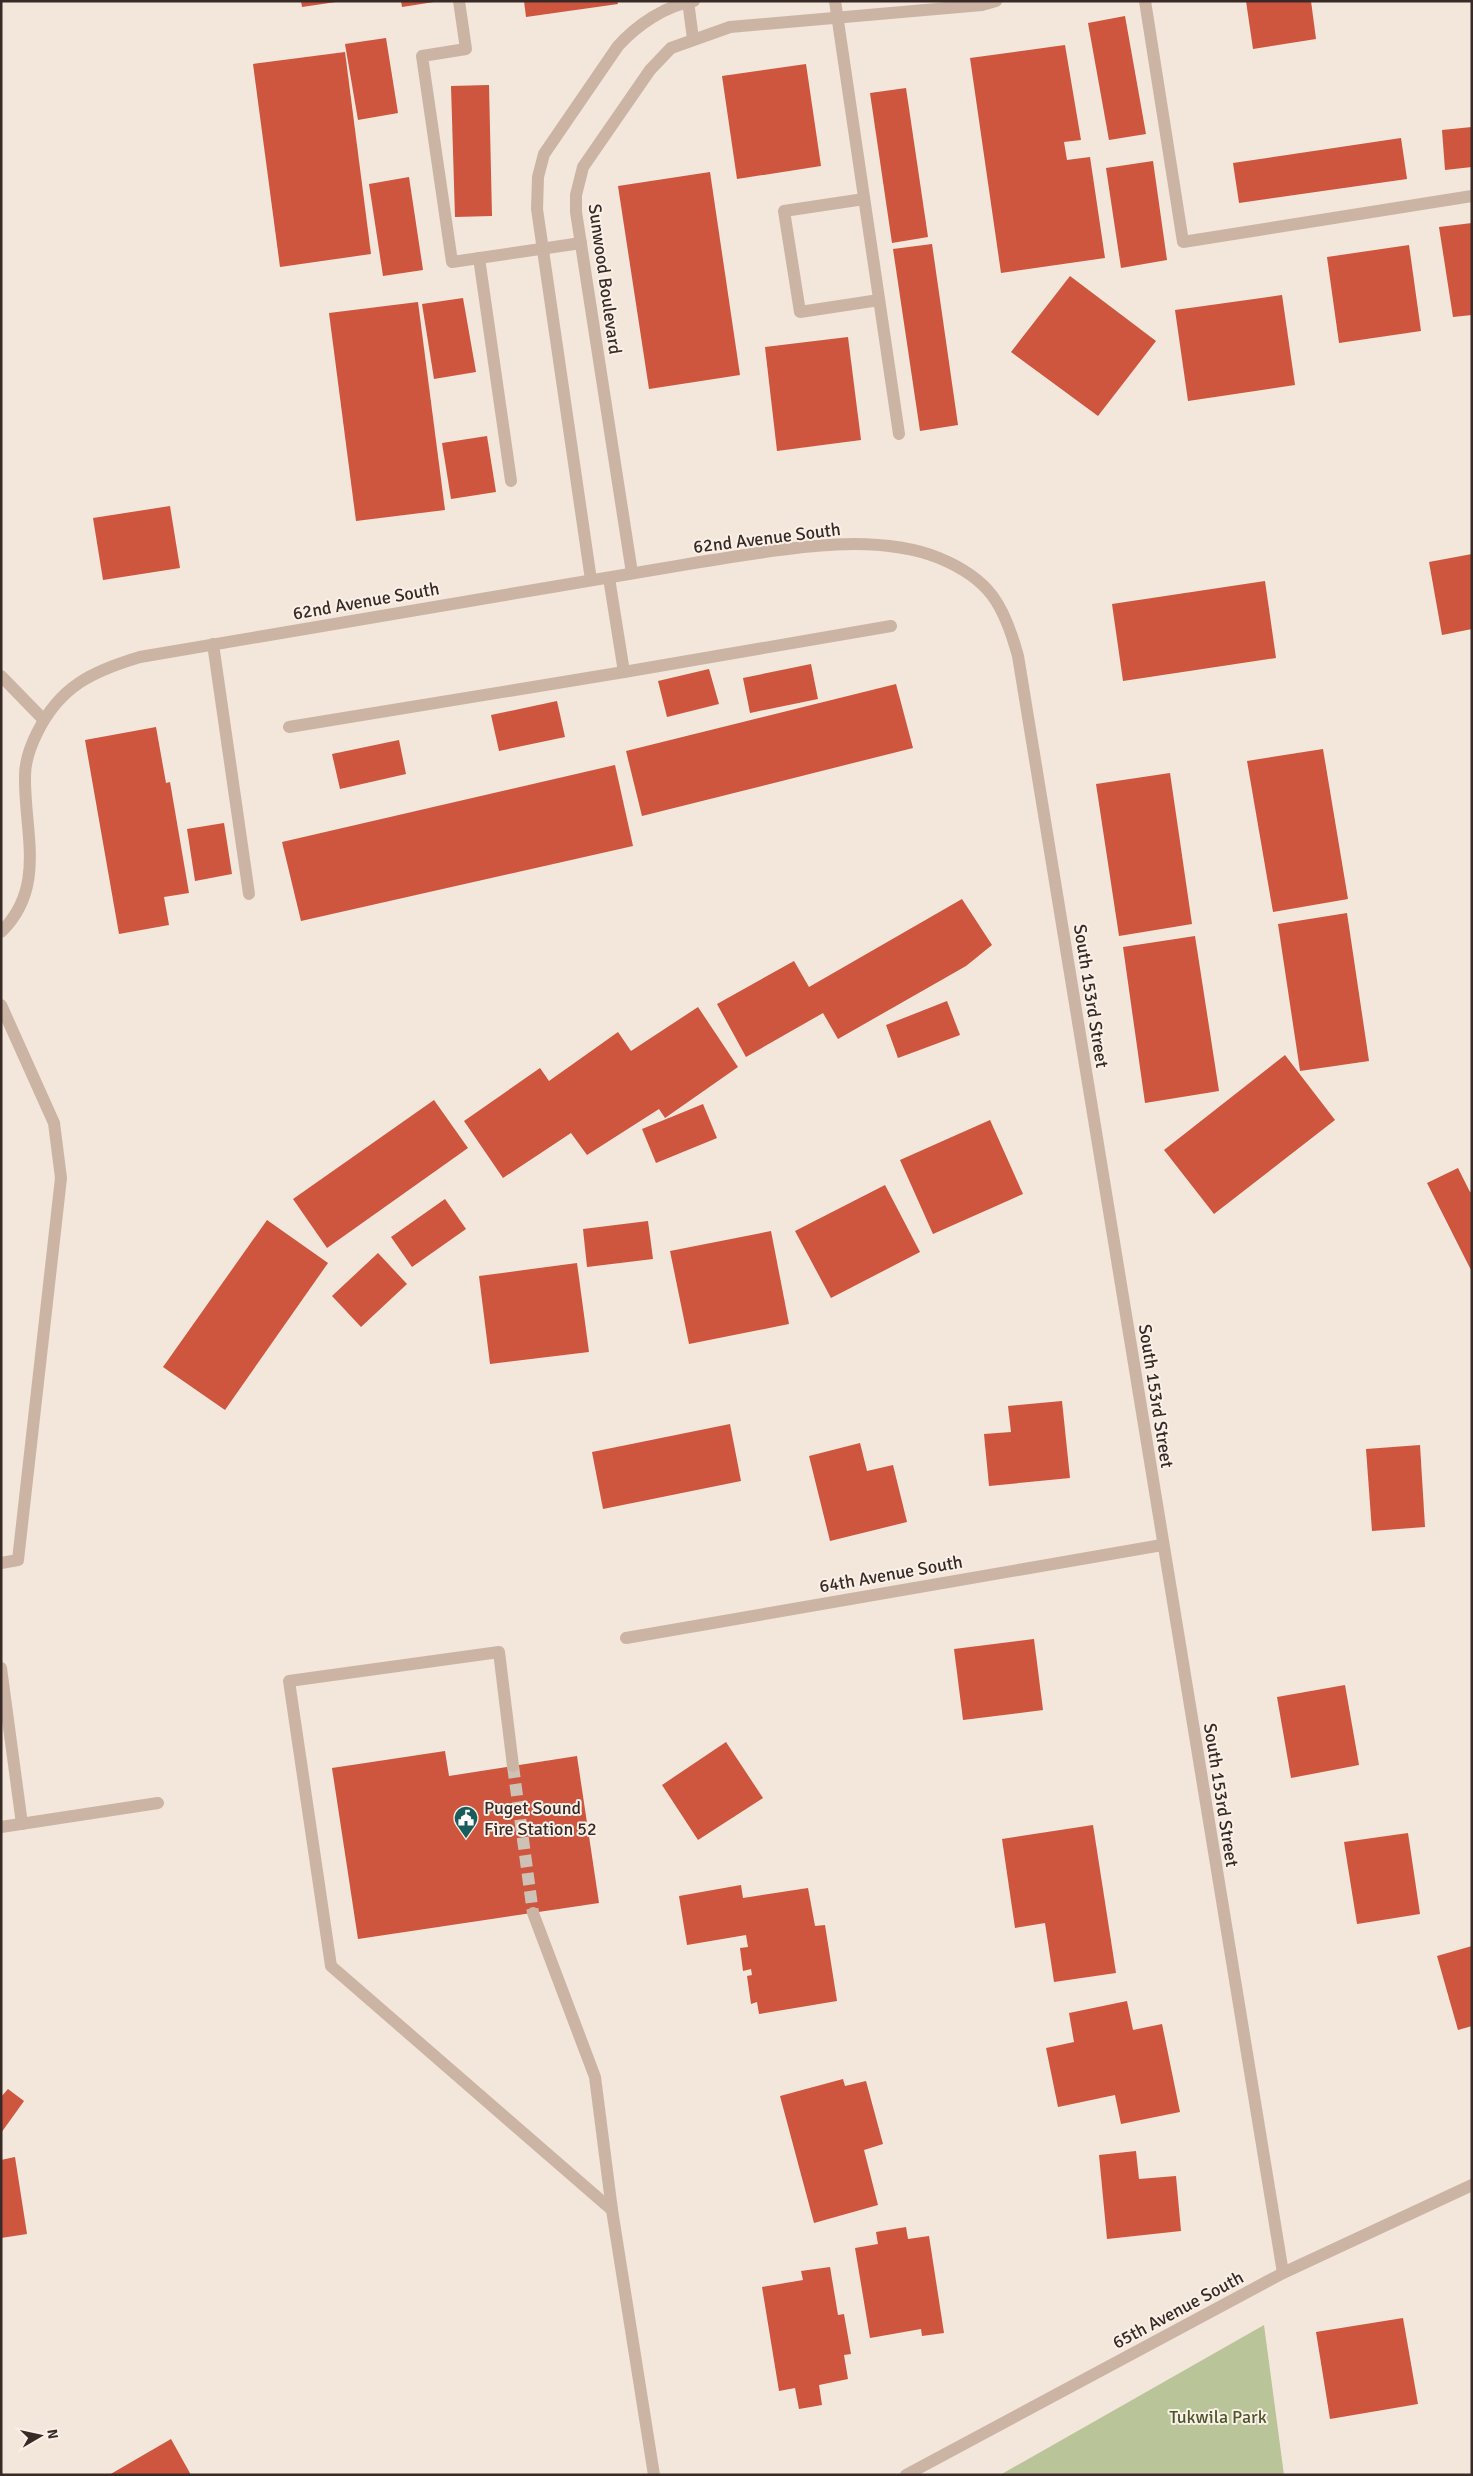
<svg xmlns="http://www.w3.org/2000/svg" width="1473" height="2476" font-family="Signika,sans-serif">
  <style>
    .green { fill: #b9c499 }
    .building { fill: #ce553e }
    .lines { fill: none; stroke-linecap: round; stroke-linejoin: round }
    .minor-tunnel { stroke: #cec1b6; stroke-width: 12; stroke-dasharray: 12 6; stroke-linecap: butt }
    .minor { stroke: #ccb4a5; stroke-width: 12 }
    .labels { text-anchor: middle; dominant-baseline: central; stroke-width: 4; stroke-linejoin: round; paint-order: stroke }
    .street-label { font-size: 18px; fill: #382b27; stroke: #fbf0e7 }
    .poi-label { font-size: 18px; fill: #382b27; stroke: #fbf0e7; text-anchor: start }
    .park-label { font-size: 18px; fill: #4a5829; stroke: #fbf0e7 }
  </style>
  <rect width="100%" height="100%" fill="#f3e6da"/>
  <polygon class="green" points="1264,2325 1284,2475 1000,2475"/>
  <g class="building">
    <polygon points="301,1 336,1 336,2 302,7"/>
    <polygon points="401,1 434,1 434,2 402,7"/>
    <polygon points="524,1 617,1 618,4 526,17"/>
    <polygon points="1246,1 1311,1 1316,39 1253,49"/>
    <polygon points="1125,16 1146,134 1109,140 1088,23"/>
    <polygon points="386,38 398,113 358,120 345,44"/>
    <polygon points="1065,45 1081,140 1064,142 1067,160 1090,157 1105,258 1001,273 970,58"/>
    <polygon points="345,52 371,254 280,267 253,64"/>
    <polygon points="806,64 821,166 737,179 722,76"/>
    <polygon points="489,85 492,216 455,217 451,86"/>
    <polygon points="906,88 928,237 892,243 870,93"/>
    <polygon points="1472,127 1472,167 1445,170 1442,130"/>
    <polygon points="1401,138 1407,179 1239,203 1233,163"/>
    <polygon points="1153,161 1167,260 1121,268 1106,168"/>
    <polygon points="710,172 740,375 649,389 618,186"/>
    <polygon points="409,177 423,270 383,276 369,184"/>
    <polygon points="1472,223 1472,315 1453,317 1439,227"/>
    <polygon points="932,244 958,425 920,431 893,249"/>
    <polygon points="1409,245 1421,331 1339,343 1327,257"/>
    <polygon points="1070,276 1156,341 1098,416 1011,352"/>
    <polygon points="1282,295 1295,385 1188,401 1175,310"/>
    <polygon points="463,298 476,372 434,379 422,304"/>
    <polygon points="418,302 445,510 356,521 329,313"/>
    <polygon points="848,337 861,440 777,451 765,347"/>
    <polygon points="487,436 496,492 451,499 442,443"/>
    <polygon points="170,506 180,568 103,580 93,518"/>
    <polygon points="1472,554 1472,629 1442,635 1429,562"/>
    <polygon points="1265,581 1276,658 1123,681 1112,604"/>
    <polygon points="811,664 818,699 750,713 743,678"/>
    <polygon points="709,669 719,704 667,717 658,681"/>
    <polygon points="896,684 913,748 642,816 626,751"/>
    <polygon points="557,701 565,737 499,751 491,715"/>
    <polygon points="156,727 166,783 170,782 189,893 164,897 169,925 119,934 85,740"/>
    <polygon points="399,740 406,774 340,789 332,754"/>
    <polygon points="1323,749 1348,899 1273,912 1247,761"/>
    <polygon points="615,765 633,846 301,921 282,842"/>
    <polygon points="1170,773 1192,924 1119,936 1096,784"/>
    <polygon points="224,823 232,874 195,881 187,829"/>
    <polygon points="962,899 992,945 966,966 838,1039 823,1013 746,1057 717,1004 794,961 809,987"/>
    <polygon points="1347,913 1369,1061 1300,1071 1278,924"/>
    <polygon points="1195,936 1219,1091 1145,1103 1123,947"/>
    <polygon points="947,1001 960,1035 898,1058 886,1025"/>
    <polygon points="698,1007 738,1067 665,1118 659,1109 587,1155 571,1133 503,1178 464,1121 540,1068 549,1081 618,1032 631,1051"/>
    <polygon points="1285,1055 1335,1120 1214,1214 1164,1150"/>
    <polygon points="434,1100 468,1148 327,1248 293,1199"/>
    <polygon points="703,1104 717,1138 656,1163 642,1129"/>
    <polygon points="990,1120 1023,1194 933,1234 900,1160"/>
    <polygon points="1458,1168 1470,1192 1472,1191 1472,1272 1427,1183"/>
    <polygon points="885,1185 920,1252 831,1298 795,1231"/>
    <polygon points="445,1199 466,1229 412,1267 391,1237"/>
    <polygon points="267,1220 328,1263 225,1410 163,1367"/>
    <polygon points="648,1221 653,1259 587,1267 583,1229"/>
    <polygon points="771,1231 789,1324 689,1344 670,1251"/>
    <polygon points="378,1253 407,1284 361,1327 332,1296"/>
    <polygon points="577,1263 589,1352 490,1364 479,1276"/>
    <polygon points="1062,1401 1070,1478 989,1486 984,1434 1011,1432 1008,1406"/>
    <polygon points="730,1424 741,1481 603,1509 592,1452"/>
    <polygon points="860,1443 867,1471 893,1465 907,1522 830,1541 809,1456"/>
    <polygon points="1420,1445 1425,1527 1372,1531 1366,1449"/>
    <polygon points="1034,1639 1043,1710 963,1720 954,1649"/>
    <polygon points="1345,1685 1359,1765 1291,1778 1277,1697"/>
    <polygon points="726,1742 763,1798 698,1840 662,1785"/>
    <polygon points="445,1751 449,1776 577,1756 599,1903 358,1939 332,1768"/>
    <polygon points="1093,1825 1116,1973 1054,1982 1045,1923 1015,1928 1002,1839"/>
    <polygon points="1408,1833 1420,1914 1357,1924 1344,1842"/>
    <polygon points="741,1885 743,1898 808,1888 815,1926 825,1925 837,2001 759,2014 757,2002 751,2004 747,1976 752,1975 751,1969 743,1971 740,1948 748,1947 746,1935 687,1945 679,1896"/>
    <polygon points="1472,1946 1472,2026 1458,2030 1437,1956"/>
    <polygon points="1127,2001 1133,2030 1162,2024 1180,2112 1121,2124 1115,2095 1058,2107 1046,2048 1074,2042 1069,2013"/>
    <polygon points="843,2079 845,2086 866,2081 883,2144 864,2150 878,2205 814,2223 780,2096"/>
    <polygon points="8,2089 24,2101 1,2133 1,2097"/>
    <polygon points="1136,2151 1139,2179 1176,2176 1181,2231 1107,2239 1099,2155"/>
    <polygon points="15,2157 27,2234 1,2238 1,2160"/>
    <polygon points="906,2227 908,2239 929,2236 944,2333 922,2336 921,2329 870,2338 855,2248 878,2244 876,2232"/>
    <polygon points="830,2267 838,2315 844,2314 851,2354 844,2355 848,2379 819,2385 822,2405 799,2409 795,2388 779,2391 762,2287 803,2280 801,2271"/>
    <polygon points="1403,2318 1418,2404 1330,2419 1316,2332"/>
    <polygon points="171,2439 191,2475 109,2475"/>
  </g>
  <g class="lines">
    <polyline class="minor-tunnel" points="513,1766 533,1913"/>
    <g class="minor">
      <polyline points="459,1 466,49 422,56 452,262 581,243"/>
      <polyline points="688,1 693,39"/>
      <polyline points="835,1 899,434"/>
      <polyline points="1145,1 1183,242 1472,196"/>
      <polyline points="864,199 784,211 800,312 879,300"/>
      <polyline points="479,258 511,481"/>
      <polyline points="632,573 576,212 576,195 583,167 650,70 671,48 730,27 982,5 996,1"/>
      <polyline points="609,578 624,672 891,626"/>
      <path d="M591,580L537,209L538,177L544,154L618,46C637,25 666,5 694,1"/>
      <polyline points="213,644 249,894"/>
      <polyline points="1,676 43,719"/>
      <polyline points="289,727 624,672"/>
      <path d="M1,932C47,887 24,832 25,776C25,760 30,747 37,733C60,686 93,671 140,657C276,634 411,611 546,588C598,579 649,571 700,562C773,551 869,530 939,558C990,579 1004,605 1018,656L1283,2273"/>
      <polyline points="1,1005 54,1123 61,1178 18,1560 1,1563"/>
      <polyline points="626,1638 1162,1545"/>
      <polyline points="1,1668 22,1824"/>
      <polyline points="513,1766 499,1652 289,1681 331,1966 612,2210 654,2475"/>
      <polyline points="1,1827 158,1803"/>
      <polyline points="533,1913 595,2077 612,2210"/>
      <polyline points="906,2475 1283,2273 1472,2185"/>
    </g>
  </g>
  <defs>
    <symbol id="civic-pin" viewBox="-11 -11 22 30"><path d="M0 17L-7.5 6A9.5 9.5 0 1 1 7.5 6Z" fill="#1a5c5b" stroke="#fbf0e7"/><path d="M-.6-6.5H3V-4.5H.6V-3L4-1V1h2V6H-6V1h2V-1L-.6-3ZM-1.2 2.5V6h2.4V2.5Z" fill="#fff"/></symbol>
  </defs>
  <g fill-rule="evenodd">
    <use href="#civic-pin" x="452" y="1804" width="28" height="38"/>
  </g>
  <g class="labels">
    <g class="street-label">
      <text transform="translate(605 279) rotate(82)">Sunwood Boulevard</text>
      <text transform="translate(767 538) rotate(-7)">62nd Avenue South</text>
      <text transform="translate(366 601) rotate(-10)">62nd Avenue South</text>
      <text transform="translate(1091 996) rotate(81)">South 153rd Street</text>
      <text transform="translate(1156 1396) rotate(81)">South 153rd Street</text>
      <text transform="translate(891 1574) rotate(-10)">64th Avenue South</text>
      <text transform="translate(1221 1795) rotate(81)">South 153rd Street</text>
      <text transform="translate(1178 2310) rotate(-28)">65th Avenue South</text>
    </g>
    <g class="poi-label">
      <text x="484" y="1808">Puget Sound<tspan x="484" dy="21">Fire Station 52</tspan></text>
    </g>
    <g class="park-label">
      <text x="1218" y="2417">Tukwila Park</text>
    </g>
  </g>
  <rect width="1473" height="2476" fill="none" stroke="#382b27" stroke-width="5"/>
  <g transform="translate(40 2436) rotate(81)" stroke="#fbf0e7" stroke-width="4" paint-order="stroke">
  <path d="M0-4L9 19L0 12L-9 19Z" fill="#382b27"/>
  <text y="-8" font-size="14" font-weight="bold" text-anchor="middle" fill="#382b27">N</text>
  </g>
</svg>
